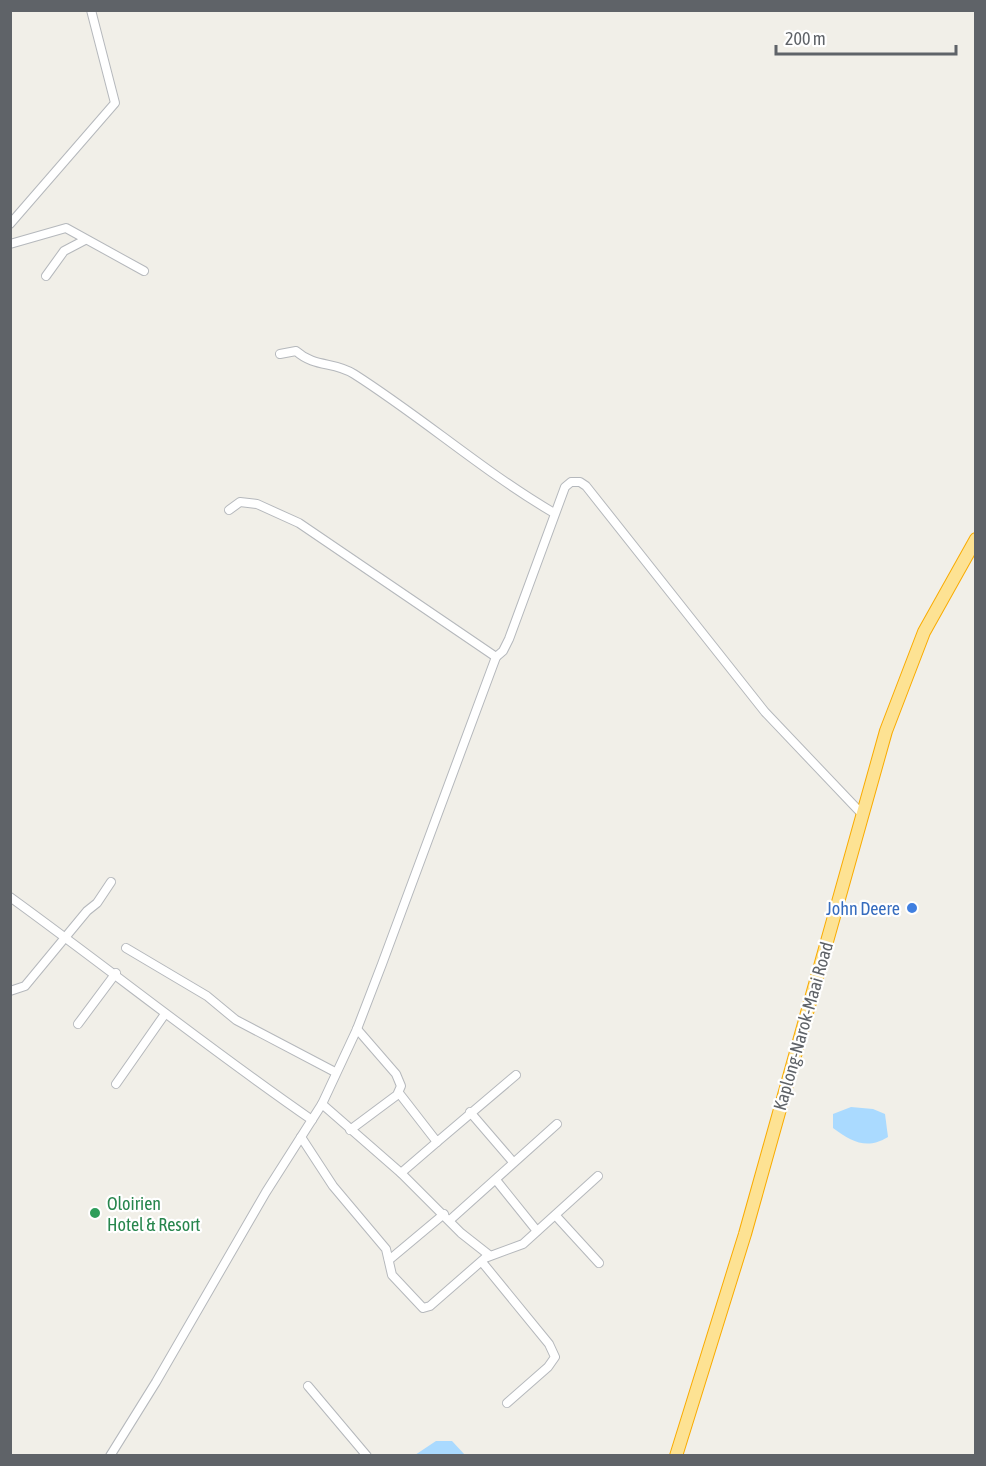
<svg xmlns="http://www.w3.org/2000/svg" width="986" height="1466" font-family="'Asap Condensed',sans-serif">
  <style>
    .water { fill: #aadaff }
    .lines { fill: none; stroke-linecap: round; stroke-linejoin: round }
    .minor-casing { stroke: #b5b8bc; stroke-width: 10 }
    .highway-casing { stroke: #f9ab00; stroke-width: 14 }
    .minor { stroke: #fff; stroke-width: 8 }
    .highway { stroke: #fde293; stroke-width: 12 }
    .shop-dot { fill: #3f7fe0; stroke: #fff; stroke-width: 2 }
    .leisure-dot { fill: #2e9e5b; stroke: #fff; stroke-width: 2 }
    .labels { text-anchor: middle; dominant-baseline: central; stroke-width: 4.5; stroke-linejoin: round; paint-order: stroke }
    .shop-label { font-size: 18px; fill: #366cbe; stroke: #fff; text-anchor: end }
    .street-label { font-size: 18px; fill: #5f6368; stroke: #fff }
    .leisure-label { font-size: 18px; fill: #27864d; stroke: #fff; text-anchor: start }
  </style>
  <rect width="100%" height="100%" fill="#f1efe8"/>
  <g class="water">
    <path d="M851,1107L873,1109L885,1114L888,1137C867,1150 852,1142 833,1128V1114Z"/>
    <polygon points="436,1441 452,1441 465,1455 415,1455"/>
  </g>
  <g class="lines">
    <defs>
      <g id="minor">
        <polyline points="10,224 115,103 91,10"/>
        <polyline points="10,244 66,228 144,271"/>
        <polyline points="46,276 64,251 85,240"/>
        <path d="M280,354L296,351C315,368 334,361 354,374C423,418 484,472 554,513"/>
        <polyline points="229,510 240,502 257,504 299,523 496,657 503,651 509,639 565,487 571,482 580,482 586,486 765,712 862,814"/>
        <path d="M10,897C112,971 209,1049 312,1120"/>
        <polyline points="126,948 207,996 236,1020 335,1072"/>
        <polyline points="10,991 25,986 87,911 97,903 111,882"/>
        <polyline points="78,1024 116,973"/>
        <polyline points="116,1084 165,1014"/>
        <polyline points="399,1093 437,1142 516,1075"/>
        <polyline points="322,1104 401,1173 461,1233 489,1255"/>
        <polyline points="470,1112 513,1162"/>
        <polyline points="350,1130 397,1095 401,1086 396,1074 357,1029"/>
        <polyline points="301,1137 333,1186 386,1249 392,1275 423,1308 430,1306 485,1258 523,1244 598,1176"/>
        <polyline points="401,1173 437,1142"/>
        <polyline points="496,1180 537,1231"/>
        <polyline points="556,1216 599,1263"/>
        <polyline points="450,1220 557,1124"/>
        <polyline points="389,1260 444,1214"/>
        <polyline points="482,1262 549,1344 555,1357 548,1367 507,1403"/>
        <polyline points="308,1386 367,1456"/>
        <polyline points="110,1456 156,1382 266,1192 322,1104 357,1029 382,964 496,657"/>
      </g>
      <polyline id="highway" points="676,1456 745,1234 886,731 924,632 976,539"/>
    </defs>
    <use href="#minor" class="minor-casing"/>
    <use href="#highway" class="highway-casing"/>
    <use href="#minor" class="minor"/>
    <use href="#highway" class="highway"/>
  </g>
  <circle class="shop-dot" cx="912" cy="908" r="6"/>
  <circle class="leisure-dot" cx="95" cy="1213" r="6"/>
  <g class="labels">
    <g class="shop-label">
      <text x="900" y="908">John Deere</text>
    </g>
    <g class="street-label">
      <text transform="translate(803 1026) rotate(-74)">Kaplong-Narok-Maai Road</text>
    </g>
    <g class="leisure-label">
      <text x="107" y="1203">Oloirien<tspan x="107" dy="21">Hotel &amp; Resort</tspan></text>
    </g>
  </g>
  <rect width="986" height="1466" fill="none" stroke="#5f6368" stroke-width="24"/>
  <path d="M776 45v9h180v-9" fill="none" stroke="#5f6368" stroke-width="3"/>
  <text x="785" y="45" font-size="18" fill="#5f6368" stroke="#ffffff" stroke-width="4.5" paint-order="stroke">200 m</text>
</svg>
